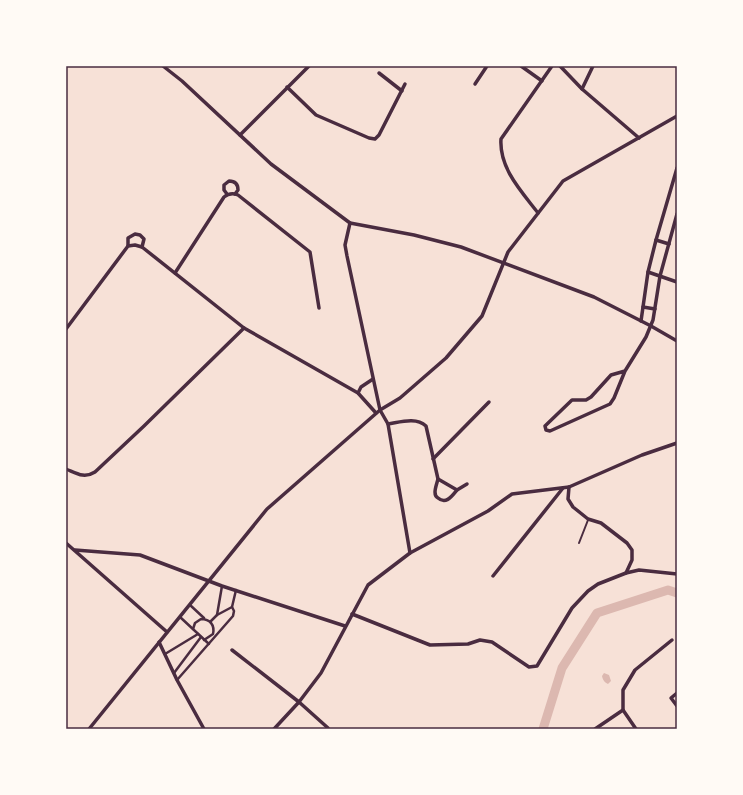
<svg xmlns="http://www.w3.org/2000/svg" width="743" height="795" font-family="'Source Sans 3',sans-serif">
  <style>
    .water { fill: #dcb8b0 }
    .lines { fill: none; stroke-linecap: round; stroke-linejoin: round }
    .canal { stroke: #dcb8b0; stroke-width: 9 }
    .service { stroke: #4a2c40; stroke-width: 2 }
    .pedestrian { stroke: #4a2c40; stroke-width: 2.5 }
    .minor { stroke: #4a2c40; stroke-width: 3.5 }
    .neatline { fill: none; stroke: #4a2c40; stroke-width: 1.5 }
  </style>
  <rect width="100%" height="100%" fill="#f7e1d7"/>
  <path class="water" d="M604,673L609,675L611,681L608,684C604,682 603,680 602,676Z"/>
  <g class="lines">
    <polyline class="canal" points="543,729 562,668 597,613 668,590 677,593"/>
    <polyline class="service" points="579,543 588,520"/>
    <g class="pedestrian">
      <polyline points="190,605 204,618"/>
      <polyline points="217,615 222,586"/>
      <polyline points="180,617 209,644"/>
      <polyline points="211,621 217,615 232,607"/>
      <path d="M193,629L195,623L201,619C210,619 215,625 213,634L204,640"/>
      <polyline points="165,654 198,634"/>
      <polyline points="174,673 201,637"/>
      <polyline points="177,680 233,616 234,611 232,607 236,590"/>
    </g>
    <g class="minor">
      <polyline points="163,66 182,81 271,164 350,223 414,235 461,247 594,297 651,326 677,341"/>
      <polyline points="521,66 542,81"/>
      <polyline points="560,66 582,89 639,138"/>
      <polyline points="379,73 402,91"/>
      <polyline points="475,84 487,66"/>
      <polyline points="287,87 316,115 369,138 375,139 379,135 405,84"/>
      <polyline points="582,89 593,66"/>
      <polyline points="240,135 309,66"/>
      <path d="M227,194L224,190V185L229,181C235,181 238,184 238,190L235,194"/>
      <path d="M538,213C521,191 499,168 501,139L552,66"/>
      <polyline points="350,223 345,245 347,256 380,410 388,424 410,553"/>
      <polyline points="656,240 669,244"/>
      <polyline points="128,246 128,238 135,234 140,235 144,239 142,247"/>
      <polyline points="648,272 677,282"/>
      <path d="M175,273L224,197C229,193 233,193 238,195L310,252L319,308"/>
      <polyline points="643,307 655,309"/>
      <polyline points="641,321 648,272 656,240 677,168"/>
      <polyline points="66,329 128,246 135,245 142,247 244,328 358,393 376,413"/>
      <polyline points="625,371 611,375 591,397 586,400 572,400 545,426 546,430 550,431 610,404 614,398 625,371 646,337 653,320 660,276 677,214"/>
      <polyline points="358,393 361,387 373,379"/>
      <path d="M388,424C401,422 416,417 426,426L438,479L457,490L467,484"/>
      <polyline points="433,459 489,402"/>
      <path d="M66,469C76,473 84,479 95,472L144,426L244,328"/>
      <path d="M438,479C437,483 435,488 435,492C435,495 436,497 438,498C446,505 452,496 457,490"/>
      <polyline points="569,487 568,499 573,507 588,519 601,523 627,543 632,550 632,560 626,573"/>
      <polyline points="66,543 167,632"/>
      <polyline points="75,550 140,555 222,586 345,626"/>
      <polyline points="493,576 563,488"/>
      <polyline points="352,614 430,645 468,644 480,640 492,642 529,667 537,666 572,608 588,591 598,584 626,573 639,570 677,574"/>
      <polyline points="159,642 177,680 204,729"/>
      <polyline points="232,650 299,702 328,728"/>
      <polyline points="677,693 671,698 677,706"/>
      <polyline points="89,729 267,509 380,410 400,398 446,358 482,316 508,252 563,181 677,116"/>
      <polyline points="274,729 299,702 321,673 368,585 410,553 488,511 512,494 569,487 642,455 677,443"/>
      <polyline points="595,729 623,710"/>
      <polyline points="636,729 623,710 623,690 635,670 672,640"/>
    </g>
  </g>
  <rect width="743" height="795" fill="none" stroke="#fffaf5" stroke-width="134"/>
  <rect x="67" y="67" width="609" height="661" class="neatline"/>
</svg>
